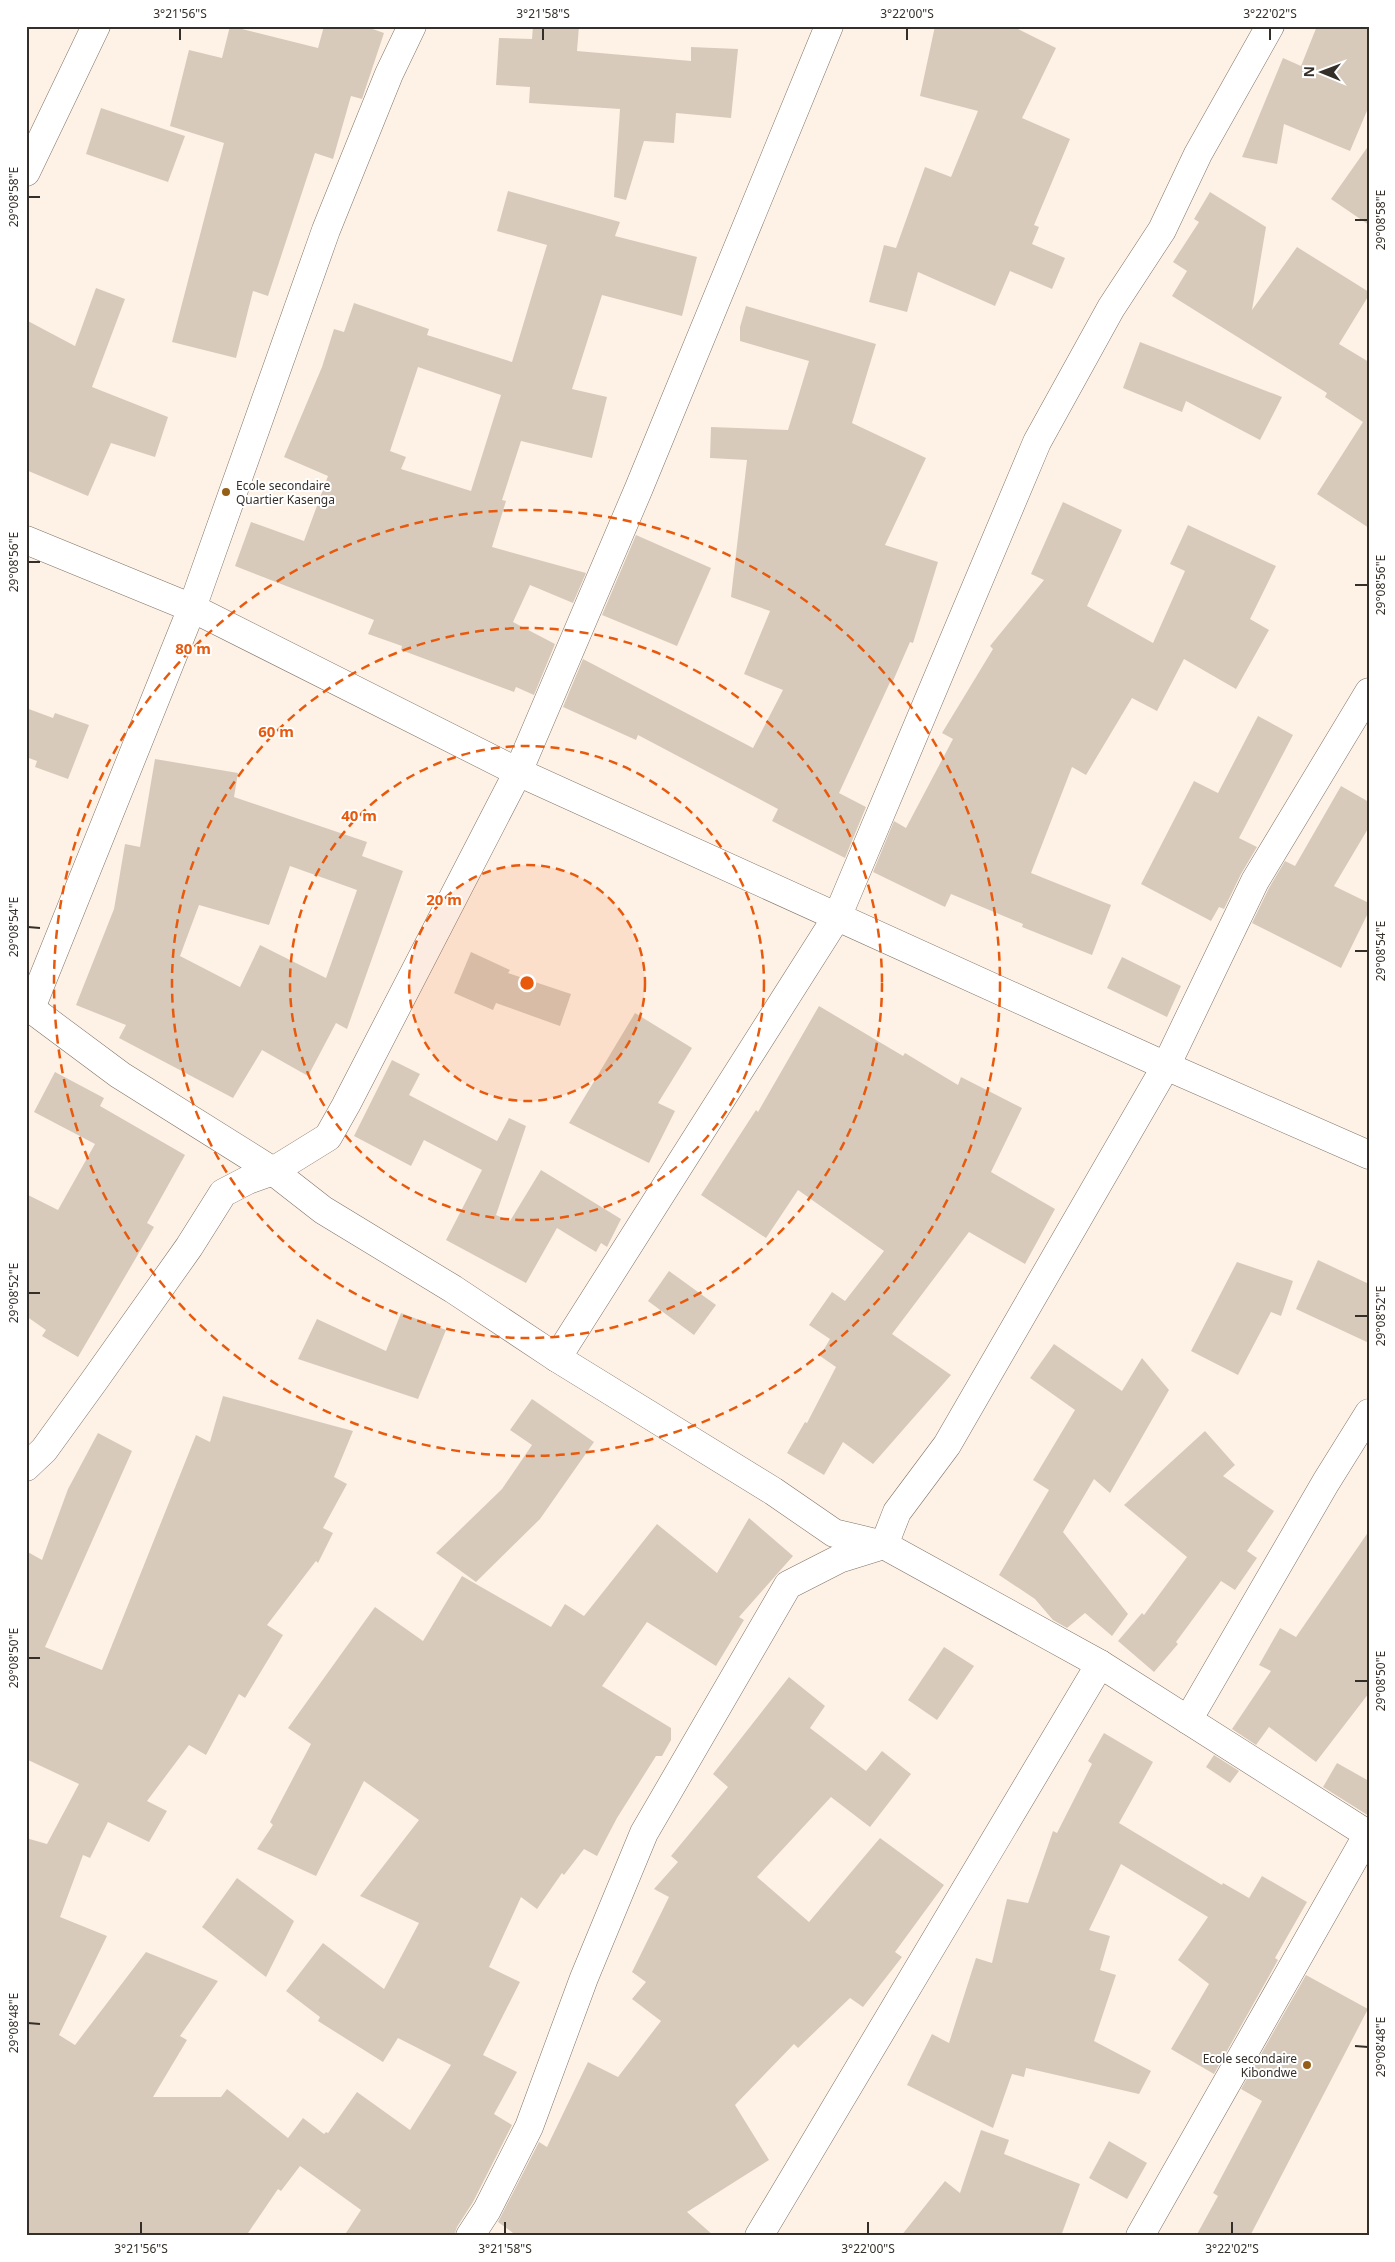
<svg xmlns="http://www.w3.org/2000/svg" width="1395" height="2262" font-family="'Noto Sans',sans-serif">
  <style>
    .building { fill: #d8cabb; fill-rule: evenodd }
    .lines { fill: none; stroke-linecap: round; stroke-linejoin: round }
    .street-casing { stroke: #7f7265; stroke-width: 29 }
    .highway-casing { stroke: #7f7265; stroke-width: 29 }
    .street { stroke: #fff; stroke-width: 28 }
    .highway { stroke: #fff; stroke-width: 28 }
    .ticks { fill: none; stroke: #352f29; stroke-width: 2 }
    .ring { fill: none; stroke: #e8590c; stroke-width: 2.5; stroke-dasharray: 9 6 }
    .poi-dot { fill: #955f17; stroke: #fff; stroke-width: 2 }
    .labels { text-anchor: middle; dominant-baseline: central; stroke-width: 4; stroke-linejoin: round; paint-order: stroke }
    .poi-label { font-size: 12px; fill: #352f29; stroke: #fff; text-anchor: start }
    .centre { fill: #e8590c; stroke: #fff; stroke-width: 2.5 }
    .ring-label { font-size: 15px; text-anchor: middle; font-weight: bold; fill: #e8590c; stroke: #fff; stroke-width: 4; stroke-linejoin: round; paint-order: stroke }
    .neatline { fill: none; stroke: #352f29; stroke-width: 2 }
    .ticks-label { font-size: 12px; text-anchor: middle; fill: #352f29 }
  </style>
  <rect width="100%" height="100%" fill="#fef2e6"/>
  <g class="building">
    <polygon points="230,26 318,48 324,26 364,26 384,33 362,99 351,96 333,159 315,153 268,296 253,291 236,358 172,342 224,143 170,126 189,50 222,58"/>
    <polygon points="533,26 579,26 577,51 691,61 691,47 738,49 731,118 676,113 674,143 644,141 626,200 614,197 620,109 529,103 530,87 496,85 499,38 532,39"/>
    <polygon points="935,26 1012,26 1056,48 1022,118 1070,139 1034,225 1039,227 1032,244 1065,258 1052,289 1010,271 995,306 918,272 907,312 869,302 884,245 896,248 925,167 951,177 978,111 920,96"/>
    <polygon points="1317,26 1369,26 1369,106 1350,151 1284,124 1277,164 1242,157 1283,58 1301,66"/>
    <polygon points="101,108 185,136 168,182 86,154"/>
    <polygon points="1369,145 1369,225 1331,199"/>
    <path d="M508,191L620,222L615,236L697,257L682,316L602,295L572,389L607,397L592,458L521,441L502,500L506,501L492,547L586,573L573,603L530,585L513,622L555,644L534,695L516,687L514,692L401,650L402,646L368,634L374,620L235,566L251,522L304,541L328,476L284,457L322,367L334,329L344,332L354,303L429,329L427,335L512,362L547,245L497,231ZM418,367L501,395L471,491L401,469L406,457L390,451Z"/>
    <polygon points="1210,192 1266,227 1252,310 1297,247 1369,292 1369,295 1339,344 1369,362 1369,528 1317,494 1363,422 1325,397 1327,393 1172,296 1187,271 1173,262 1199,222 1194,219"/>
    <polygon points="96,288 125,299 92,387 168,417 155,457 111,443 88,496 26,470 26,320 75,346"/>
    <polygon points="746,306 876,344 852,423 926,458 885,545 938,562 913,643 910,642 893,681 891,680 839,793 866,807 845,858 772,821 778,809 638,735 636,740 563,707 583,659 753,748 783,690 744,674 770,611 731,597 747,460 710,458 711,427 788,430 809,361 740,341 740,327"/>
    <polygon points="1140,342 1282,397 1260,440 1186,401 1182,412 1123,388"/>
    <polygon points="1063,502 1122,530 1087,606 1153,643 1185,571 1170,564 1188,525 1276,566 1250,619 1269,630 1236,689 1184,659 1157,711 1132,698 1086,775 1072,767 1031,873 1111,905 1092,955 1022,927 1023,924 951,894 945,907 873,872 894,821 906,828 953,739 942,733 993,649 990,646 1044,580 1031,574"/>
    <polygon points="636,535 711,568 677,646 602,615"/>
    <polygon points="26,708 53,718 55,713 89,725 68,779 35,767 37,761 26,757"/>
    <polygon points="1258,716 1293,735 1239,838 1257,847 1241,874 1224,909 1219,907 1211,921 1141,884 1194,781 1218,793"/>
    <path d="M155,759L238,773L234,797L367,842L362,856L403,871L347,1029L336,1023L308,1076L262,1050L233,1098L119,1038L126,1025L76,1005L114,909L125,844L140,847ZM290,866L357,890L326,978L260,945L240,987L180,956L199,905L269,925Z"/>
    <polygon points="1341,786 1369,802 1369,827 1334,886 1369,903 1369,911 1341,968 1252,923 1269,888 1285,861 1295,866"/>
    <polygon points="471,952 510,970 508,973 571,994 560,1026 496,1003 493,1010 454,993"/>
    <polygon points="1122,957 1181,986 1167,1017 1107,988"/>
    <polygon points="819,1006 903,1056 905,1053 958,1085 961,1077 1022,1108 991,1172 1055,1209 1025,1264 969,1232 892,1334 951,1375 873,1464 843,1442 824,1475 787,1453 805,1422 807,1423 836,1367 820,1356 830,1339 809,1325 832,1292 845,1301 884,1251 798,1190 766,1238 701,1195 756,1110 758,1112"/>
    <polygon points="635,1013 692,1048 658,1103 675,1111 649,1163 569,1123"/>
    <polygon points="392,1060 420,1074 409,1095 497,1141 509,1118 526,1126 496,1215 510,1221 541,1170 621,1219 607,1247 601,1243 596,1252 557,1228 526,1283 446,1240 482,1170 424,1140 411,1166 354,1136"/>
    <polygon points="55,1072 104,1098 100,1106 185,1155 147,1223 154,1227 78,1357 42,1336 46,1330 26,1316 26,1194 58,1210 95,1144 34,1112"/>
    <polygon points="1318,1260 1369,1284 1369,1343 1296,1309"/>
    <polygon points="1237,1262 1293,1281 1281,1316 1271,1312 1238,1375 1191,1351"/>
    <polygon points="669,1271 716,1305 694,1335 648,1301"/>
    <polygon points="401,1313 446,1330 418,1399 298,1359 317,1319 386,1351"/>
    <polygon points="1054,1344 1122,1391 1142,1358 1169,1390 1110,1493 1094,1479 1063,1532 1128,1614 1112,1636 1085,1613 1067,1628 1053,1620 1035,1599 999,1575 1049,1490 1033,1480 1075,1410 1030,1378"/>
    <polygon points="223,1396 353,1431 334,1477 347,1484 323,1528 333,1533 318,1563 316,1561 267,1625 283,1635 245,1698 239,1694 206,1755 189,1745 147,1801 167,1811 149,1842 108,1822 90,1858 83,1855 60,1917 107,1936 59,2035 75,2045 146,1952 218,1981 180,2036 187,2040 153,2097 221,2097 227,2089 288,2138 303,2118 324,2134 326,2132 328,2133 357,2092 410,2130 451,2065 398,2038 383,2062 318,2021 320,2017 286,1991 323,1943 384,1989 419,1923 360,1896 419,1820 364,1781 316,1876 257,1849 273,1825 270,1822 311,1744 288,1728 375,1607 423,1641 462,1576 551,1627 565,1604 584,1616 657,1524 717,1573 749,1518 793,1556 739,1617 744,1620 716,1666 647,1622 602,1686 671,1728 671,1740 662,1756 656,1756 617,1818 597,1856 584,1849 564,1875 562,1873 537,1909 521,1897 489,1967 520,1982 483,2055 517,2072 494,2114 512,2125 473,2202 457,2227 454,2236 344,2236 361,2210 300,2166 281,2191 278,2189 246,2236 26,2236 26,1838 47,1844 79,1784 26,1759 26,1551 42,1560 68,1489 98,1433 132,1451 45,1647 102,1670 196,1435 210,1442"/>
    <polygon points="532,1399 594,1442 540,1519 476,1582 436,1553 502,1489 532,1445 510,1430"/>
    <polygon points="1205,1431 1235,1465 1223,1476 1274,1511 1247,1551 1257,1558 1235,1590 1221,1581 1176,1642 1178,1644 1154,1672 1118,1641 1142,1613 1144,1615 1187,1557 1124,1505"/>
    <polygon points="1369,1531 1369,1693 1316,1762 1269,1727 1256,1745 1232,1729 1271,1671 1259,1665 1280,1628 1296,1637"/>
    <polygon points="944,1647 974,1666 937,1720 908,1700"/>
    <polygon points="789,1677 825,1706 810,1728 866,1771 882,1751 911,1774 870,1827 831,1797 757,1877 809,1922 880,1838 944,1885 895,1952 902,1957 863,2007 850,1998 798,2048 794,2044 735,2105 769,2160 687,2212 714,2236 517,2236 498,2222 539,2142 547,2147 588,2062 618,2077 661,2021 632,1999 646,1982 632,1972 669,1897 654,1889 678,1862 671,1856 728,1787 713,1774"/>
    <polygon points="1104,1733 1153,1762 1119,1823 1222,1885 1223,1883 1249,1898 1262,1876 1307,1902 1275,1958 1278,1960 1214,2074 1171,2049 1209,1984 1178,1960 1208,1917 1121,1864 1089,1930 1110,1936 1100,1970 1116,1975 1094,2041 1151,2071 1139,2094 1026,2068 1024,2077 1012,2074 993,2128 907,2085 932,2034 949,2043 976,1958 992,1963 1007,1899 1028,1903 1053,1831 1057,1833 1092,1764 1088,1761"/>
    <polygon points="1214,1755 1239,1771 1230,1783 1206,1767"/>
    <polygon points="1337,1763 1369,1781 1369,1816 1323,1787"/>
    <polygon points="237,1878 294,1921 266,1977 202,1927"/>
    <polygon points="1306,1975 1368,2009 1250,2236 1196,2236 1218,2196 1213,2193 1262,2101 1241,2089"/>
    <polygon points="981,2130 1009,2140 1004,2154 1080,2184 1061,2236 901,2236 945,2181 960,2193"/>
    <polygon points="1109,2141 1147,2163 1127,2199 1089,2178"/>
  </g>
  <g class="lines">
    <defs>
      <g id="street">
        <polyline points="26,172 96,26"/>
        <polyline points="26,1005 120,1075 273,1171 323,1210 453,1289 557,1358 773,1491 834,1533 884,1545 1100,1664 1369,1835"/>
        <polyline points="31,1008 192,608 326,230 389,74 412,26"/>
        <polyline points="557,1358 838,915 1037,442 1111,308 1162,230 1198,154 1270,26"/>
        <polyline points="26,1467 44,1450 94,1381 189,1247 223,1193 248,1180 273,1171 328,1137 346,1105 518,772 639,488 829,26"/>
        <polyline points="1188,1720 1326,1482 1369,1413"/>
        <polyline points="470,2236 487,2210 529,2127 584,1978 644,1833 788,1585 839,1559 884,1545 897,1512 947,1445 1166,1066 1255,881 1369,692"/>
        <polyline points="759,2236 1100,1664"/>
        <polyline points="1140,2236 1368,1834"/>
      </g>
      <polyline id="highway" points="26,540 192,608 518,772 1166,1066 1369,1155"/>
    </defs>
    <use href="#street" class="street-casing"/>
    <use href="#highway" class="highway-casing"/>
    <use href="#street" class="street"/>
    <use href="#highway" class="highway"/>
  </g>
  <path class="ticks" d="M180,40V28M543,40V28M907,40V28M1270,40V28M28,197H40M1355,220H1368M28,562H40M1355,585H1368M28,927L40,928M1355,951H1368M28,1293H40M1355,1316H1368M28,1658H40M1355,1681H1368M28,2023L40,2024M1355,2046L1368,2047M141,2234V2222M505,2234V2222M868,2234V2222M1232,2234V2222"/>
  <circle cx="527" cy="983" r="118" fill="#e8590c" fill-opacity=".12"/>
  <g class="ring">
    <circle cx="527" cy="983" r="118"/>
    <circle cx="527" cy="983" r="237"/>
    <circle cx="527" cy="983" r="355"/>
    <circle cx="527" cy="983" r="473"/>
  </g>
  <g class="poi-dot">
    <circle cx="226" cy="492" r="5"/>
    <circle cx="1307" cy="2065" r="5"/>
  </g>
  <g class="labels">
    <g class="poi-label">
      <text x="236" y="485">Ecole secondaire<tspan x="236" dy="14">Quartier Kasenga</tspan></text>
      <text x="1297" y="2058" text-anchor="end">Ecole secondaire<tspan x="1297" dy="14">Kibondwe</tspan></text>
    </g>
  </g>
  <circle cx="527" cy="983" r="8" class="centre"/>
  <g class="ring-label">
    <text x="193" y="654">80 m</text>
    <text x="276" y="737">60 m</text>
    <text x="359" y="821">40 m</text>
    <text x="444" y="905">20 m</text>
  </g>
  <rect width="1395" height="2262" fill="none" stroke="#ffffff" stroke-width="55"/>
  <g transform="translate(1322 72) rotate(271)" stroke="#ffffff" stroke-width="4" paint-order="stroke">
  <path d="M0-4L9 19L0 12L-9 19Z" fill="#352f29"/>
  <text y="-8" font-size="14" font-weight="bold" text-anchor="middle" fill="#352f29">N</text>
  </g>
  <rect x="28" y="28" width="1340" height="2206" class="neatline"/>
  <g class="ticks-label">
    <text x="180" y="18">3°21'56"S</text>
    <text x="543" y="18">3°21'58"S</text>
    <text x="907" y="18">3°22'00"S</text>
    <text x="1270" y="18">3°22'02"S</text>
    <text transform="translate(14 197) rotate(-90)" y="4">29°08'58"E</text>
    <text transform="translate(1381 220) rotate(-90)" y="4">29°08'58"E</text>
    <text transform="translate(14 562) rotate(-90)" y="4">29°08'56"E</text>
    <text transform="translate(1381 585) rotate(-90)" y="4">29°08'56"E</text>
    <text transform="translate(14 927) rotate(-90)" y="4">29°08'54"E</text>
    <text transform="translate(1381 951) rotate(-90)" y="4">29°08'54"E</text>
    <text transform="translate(14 1293) rotate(-90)" y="4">29°08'52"E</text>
    <text transform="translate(1381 1316) rotate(-90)" y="4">29°08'52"E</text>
    <text transform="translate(14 1658) rotate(-90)" y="4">29°08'50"E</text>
    <text transform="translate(1381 1681) rotate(-90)" y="4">29°08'50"E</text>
    <text transform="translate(14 2023) rotate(-90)" y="4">29°08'48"E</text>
    <text transform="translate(1381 2047) rotate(-90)" y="4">29°08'48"E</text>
    <text x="141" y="2253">3°21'56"S</text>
    <text x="505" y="2253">3°21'58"S</text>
    <text x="868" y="2253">3°22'00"S</text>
    <text x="1232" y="2253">3°22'02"S</text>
  </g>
</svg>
